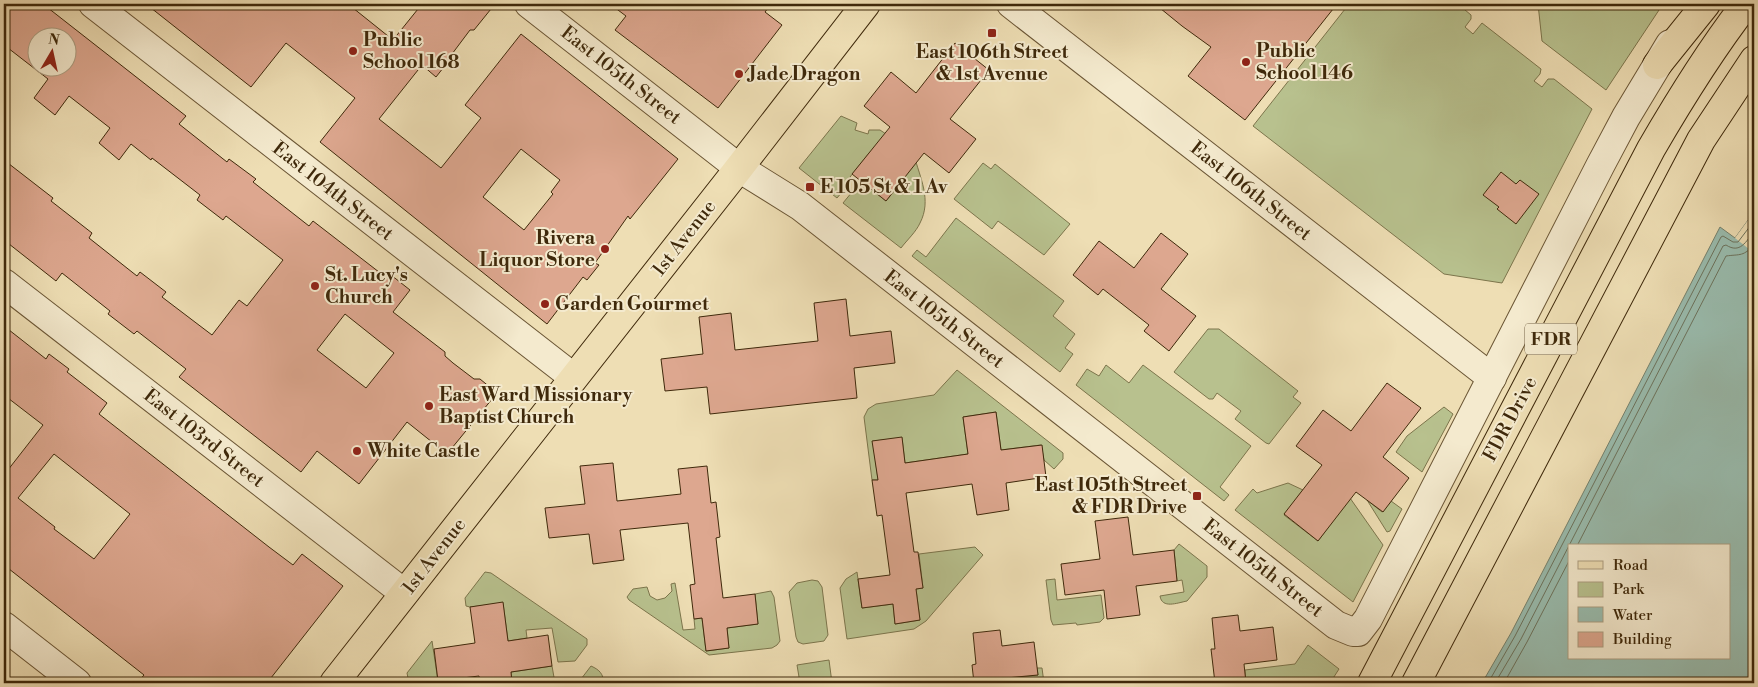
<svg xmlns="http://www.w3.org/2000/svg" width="1758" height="687" font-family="'Libre Bodoni',serif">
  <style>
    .green { fill: #b8c18e; stroke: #7c754c }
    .water { fill: #99bcae; stroke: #75816d; fill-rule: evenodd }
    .pier { fill: #eedeb4 }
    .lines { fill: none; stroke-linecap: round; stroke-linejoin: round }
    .shore { stroke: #6c725c; stroke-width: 1 }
    .building { fill: #dda78f; stroke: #3f290b; fill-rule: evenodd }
    .minor-casing { stroke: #6b5635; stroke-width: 30 }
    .major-casing { stroke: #3f290b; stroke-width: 30 }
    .highway-casing { stroke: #3f290b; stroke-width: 30 }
    .minor { stroke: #f4eace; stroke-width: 28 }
    .major { stroke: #eedeb4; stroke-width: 28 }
    .highway { stroke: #eedeb4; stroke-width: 28 }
    .poi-dot { fill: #8f2418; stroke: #f4eace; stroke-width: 2 }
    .labels { text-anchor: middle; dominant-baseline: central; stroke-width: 4; stroke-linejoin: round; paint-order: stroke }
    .shield { fill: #f4eace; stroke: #756346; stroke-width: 1 }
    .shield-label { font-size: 18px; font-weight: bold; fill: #3f290b }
    .poi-label { font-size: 19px; font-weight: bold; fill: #3f290b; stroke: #f4eace; text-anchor: start }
    .street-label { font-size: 19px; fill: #3f290b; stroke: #f4eace }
  </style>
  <rect width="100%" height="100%" fill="#eedeb4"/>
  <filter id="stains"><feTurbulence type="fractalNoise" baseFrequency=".004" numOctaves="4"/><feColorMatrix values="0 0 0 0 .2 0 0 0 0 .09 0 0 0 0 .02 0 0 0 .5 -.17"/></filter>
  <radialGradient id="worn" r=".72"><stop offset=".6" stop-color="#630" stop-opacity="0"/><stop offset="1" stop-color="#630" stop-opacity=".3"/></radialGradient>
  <g class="green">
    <polygon points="1349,4 1458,4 1471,15 1471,19 1465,27 1473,34 1482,23 1541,69 1540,74 1534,81 1542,87 1548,79 1554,79 1592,109 1502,283 1444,274 1253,126"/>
    <polygon points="1538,4 1663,4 1606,90 1542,41"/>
    <polygon points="841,116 857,123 855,130 868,134 869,130 880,130 889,136 870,152 850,177 853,179 837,198 799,168"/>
    <path d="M914,155C920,178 932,200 920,223C916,232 907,240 901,248L843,203L861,181L886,201L904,179Z"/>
    <polygon points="983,163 991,169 995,164 1070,224 1044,255 998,221 992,229 954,199"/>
    <polygon points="956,218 1064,301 1053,316 1075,334 1065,348 1073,354 1060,372 912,256 917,250 926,257"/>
    <polygon points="1208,329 1219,329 1298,391 1293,397 1301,403 1269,444 1266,443 1235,419 1241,411 1217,393 1213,399 1209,399 1174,372"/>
    <polygon points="1106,365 1129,383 1143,365 1251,446 1220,487 1229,495 1224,501 1076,385 1087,369 1099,376"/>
    <polygon points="957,370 1063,453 1063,459 1054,469 1044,460 1041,445 1001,450 996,412 963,417 968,454 905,463 902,438 873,441 878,480 872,480 864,417 868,409 876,404 934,395"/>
    <polygon points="1444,407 1453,414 1422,472 1396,452 1407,436"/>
    <polygon points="1288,483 1303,490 1284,515 1318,541 1350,498 1383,545 1353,602 1235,510 1253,489 1257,493"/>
    <polygon points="1367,500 1382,512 1391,501 1402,509 1390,531 1387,532"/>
    <path d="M1179,544L1207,566V577L1187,601C1177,603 1162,609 1160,596L1184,592L1182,580L1177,581L1174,550Z"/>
    <polygon points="975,547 983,555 926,621 914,629 847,639 840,588 846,579 857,572 862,608 893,604 895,624 920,620 916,589 923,588 919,554"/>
    <polygon points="485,572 491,573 587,639 587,645 575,661 558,662 552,628 526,630 527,638 508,641 503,603 470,607 466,606 465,598"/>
    <polygon points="1055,579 1057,600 1101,595 1104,618 1100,622 1077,625 1076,623 1053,625 1051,620 1046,580"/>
    <polygon points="812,580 818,581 822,587 828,635 824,641 803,644 798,642 796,637 789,592 797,583"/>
    <polygon points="675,583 683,630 695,629 694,619 702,618 706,651 729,648 727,628 758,624 755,594 771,591 774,597 780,641 777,645 772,648 709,655 629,600 627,597 633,589 647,587 650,596 657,600 665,598 672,591 671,584"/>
    <polygon points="432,641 438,681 434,682 434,683 414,683 408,678 407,673"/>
    <polygon points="1308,645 1339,669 1330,683 1246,683 1245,670 1295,664"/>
    <polygon points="829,660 832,683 800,683 797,665"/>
    <polygon points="552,666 555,683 512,683 511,672"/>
    <path d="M591,666C600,670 603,674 604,683H578Z"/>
    <polygon points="1037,668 1042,668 1044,683 1006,683 1006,678 1038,675"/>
  </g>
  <path class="water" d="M1754,212V683H1482L1511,633L1720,227L1735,238ZM1569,546H1729V658H1569Z"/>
  <polygon class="pier" points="1754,212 1754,253 1735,238"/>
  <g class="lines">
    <g class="shore">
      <path d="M1577,546L1726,256C1740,254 1744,257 1754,244"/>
      <polyline points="1488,683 1515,636 1721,237 1723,236 1733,242 1738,242 1754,221"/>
      <path d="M1495,683L1521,639L1723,246L1726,245C1740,254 1746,242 1754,231"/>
      <polyline points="1504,683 1527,642 1569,561"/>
    </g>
  </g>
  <g class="building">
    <path d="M4,4H43L186,116L179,124L227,162L229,159L256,179L253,182L309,226L313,221L388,279L391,275L410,290L393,312L445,352V356L453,363L474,379H480L497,393L447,454L407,422L359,484L317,451L301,472L179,377L186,369L137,331L134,334L108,314L110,311L62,273L56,281L4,240V160L53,198L51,201L92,233L89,238L137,276L140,272L166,292L162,297L212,335L239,300L247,306L283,260L226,216L223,220L197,200L200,195L152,158L151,160L131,144L119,160L99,143L110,128L69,96L55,115L34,98L48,79L8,48L9,45L4,41ZM38,38H68V68H38ZM345,314L394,353L366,388L317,350Z"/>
    <path d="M146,4H348L393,40L422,4H495L474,30H470L452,54L451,58L436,77L422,65L379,119L441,168L481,118L465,105L521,34L678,159L630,219L628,216L595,263L599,265L587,280L583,277L547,324L320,142L355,98L286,43L251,87ZM521,149L560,180L551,192L553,194L524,230L483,197Z"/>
    <polygon points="610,4 771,4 765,12 782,25 718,108 615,30 626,16"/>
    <polygon points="1155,4 1337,4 1245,120 1188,76 1211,47 1182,26"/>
    <polygon points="955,43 989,70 950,119 976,139 949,173 924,153 886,201 852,174 890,127 864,106 891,72 916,93"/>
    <polygon points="1501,172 1516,184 1520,180 1539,194 1516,224 1497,209 1499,207 1483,195"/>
    <polygon points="1161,233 1188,254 1161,289 1196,316 1169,351 1144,331 1149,325 1103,289 1098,295 1073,275 1099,241 1134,268"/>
    <polygon points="846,299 850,336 891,331 895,363 854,368 857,398 710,414 707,387 665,391 661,359 703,354 699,317 731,313 735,350 818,341 814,303"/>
    <path d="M4,326L46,359L49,354L69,369L67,372L107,403L99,414L269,547L293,565L302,554L343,586L267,683H137L144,675L4,565V475L43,425L4,395ZM54,454L130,514L94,559L54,529L55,527L18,498Z"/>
    <polygon points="1387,383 1421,408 1383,457 1409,478 1383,512 1356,492 1318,541 1284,514 1322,465 1296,446 1323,410 1351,431"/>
    <polygon points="996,412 1001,450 1042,445 1046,477 1006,483 1009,510 977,515 972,484 906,493 914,552 918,552 923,588 916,589 920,620 895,624 893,604 862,608 858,579 890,575 882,515 877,516 872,480 878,480 872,441 902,437 905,463 968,454 963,417"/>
    <polygon points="613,463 617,501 681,494 678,469 707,466 711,503 716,502 720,537 716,538 723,598 755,594 758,624 727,628 729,648 706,651 702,618 694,619 690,585 695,584 688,523 620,530 624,560 593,564 589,534 549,538 545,508 585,504 580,466"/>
    <polygon points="1128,517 1133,555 1174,550 1177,581 1136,586 1140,615 1107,619 1104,590 1065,595 1061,564 1100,559 1095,521"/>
    <polygon points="503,602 508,641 548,635 552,666 511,672 512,683 480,683 479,676 438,681 434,649 475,643 470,607"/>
    <polygon points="1238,615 1240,631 1273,627 1277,660 1244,664 1246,683 1215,683 1211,649 1215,649 1212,618"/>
    <polygon points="1000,630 1002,646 1034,642 1038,675 1006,678 1006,683 974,683 972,665 976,664 973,633"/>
  </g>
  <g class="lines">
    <defs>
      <g id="minor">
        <polyline points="93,4 573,377"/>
        <polyline points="529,4 739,168 800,206 1336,625 1353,632 1358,632 1368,619 1600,166 1626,117 1670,44"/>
        <polyline points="1011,4 1492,378"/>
        <polyline points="4,283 404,593"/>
        <polyline points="4,626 77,683"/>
      </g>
      <polyline id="major" points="334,683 739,168 866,4"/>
      <g id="highway">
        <polyline points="1657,65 1706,4"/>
        <path d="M1372,683L1651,149C1680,99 1711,49 1746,4"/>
        <polyline points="1416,683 1701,140 1754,60"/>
      </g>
    </defs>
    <use href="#minor" class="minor-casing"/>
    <use href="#major" class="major-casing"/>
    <use href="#highway" class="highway-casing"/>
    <use href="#minor" class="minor"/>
    <use href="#major" class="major"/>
    <use href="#highway" class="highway"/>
  </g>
  <g class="poi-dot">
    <rect x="987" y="28" width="10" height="10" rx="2.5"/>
    <circle cx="353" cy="51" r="5"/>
    <circle cx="1246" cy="62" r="5"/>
    <circle cx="739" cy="74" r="5"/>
    <rect x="805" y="182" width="10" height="10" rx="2.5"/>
    <circle cx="605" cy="249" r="5"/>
    <circle cx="315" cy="286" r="5"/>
    <circle cx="545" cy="304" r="5"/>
    <circle cx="429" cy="406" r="5"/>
    <circle cx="357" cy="451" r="5"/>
    <rect x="1192" y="491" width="10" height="10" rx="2.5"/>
  </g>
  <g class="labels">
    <rect class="shield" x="1525" y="323.5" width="52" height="31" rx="4"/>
    <g class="shield-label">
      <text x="1551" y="339">FDR</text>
    </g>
    <g class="poi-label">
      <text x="363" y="40">Public<tspan x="363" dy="22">School 168</tspan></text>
      <text x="1256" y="51">Public<tspan x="1256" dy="22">School 146</tspan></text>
      <text x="992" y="52" text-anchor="middle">East 106th Street<tspan x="992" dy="22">&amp; 1st Avenue</tspan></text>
      <text x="749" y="74">Jade Dragon</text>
      <text x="820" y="187">E 105 St &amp; 1 Av</text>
      <text x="595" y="238" text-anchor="end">Rivera<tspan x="595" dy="22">Liquor Store</tspan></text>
      <text x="325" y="275">St. Lucy's<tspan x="325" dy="22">Church</tspan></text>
      <text x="555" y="304">Garden Gourmet</text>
      <text x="439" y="395">East Ward Missionary<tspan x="439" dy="22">Baptist Church</tspan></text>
      <text x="367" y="451">White Castle</text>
      <text x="1187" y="485" text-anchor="end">East 105th Street<tspan x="1187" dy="22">&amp; FDR Drive</tspan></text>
    </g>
    <g class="street-label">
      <text transform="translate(621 75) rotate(38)">East 105th Street</text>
      <text transform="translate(333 191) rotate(38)">East 104th Street</text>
      <text transform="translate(1251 191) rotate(38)">East 106th Street</text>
      <text transform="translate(684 238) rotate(-52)">1st Avenue</text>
      <text transform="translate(944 319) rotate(38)">East 105th Street</text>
      <text transform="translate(1510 419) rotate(-62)">FDR Drive</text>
      <text transform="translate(204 438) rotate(38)">East 103rd Street</text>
      <text transform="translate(434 556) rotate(-52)">1st Avenue</text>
      <text transform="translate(1263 568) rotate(38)">East 105th Street</text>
    </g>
  </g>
  <rect width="1758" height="687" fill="none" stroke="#eedeb4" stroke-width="20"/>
  <rect x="5" y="5" width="1748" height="677" fill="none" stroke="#3f290b" stroke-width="2.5"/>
  <rect x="10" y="10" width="1738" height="667" fill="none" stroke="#3f290b"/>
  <rect x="1568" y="544" width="162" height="115" fill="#f4eace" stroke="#ac9d80"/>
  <rect x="1578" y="561" width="25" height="8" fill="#eedeb4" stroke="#ac9d80"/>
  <text x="1613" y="570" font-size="15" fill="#3f290b">Road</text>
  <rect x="1578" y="582" width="25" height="15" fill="#b8c18e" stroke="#ac9d80"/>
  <text x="1613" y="594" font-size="15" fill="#3f290b">Park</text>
  <rect x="1578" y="607" width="25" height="15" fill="#99bcae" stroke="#ac9d80"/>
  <text x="1613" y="620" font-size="15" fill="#3f290b">Water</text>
  <rect x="1578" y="632" width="25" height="15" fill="#dda78f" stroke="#ac9d80"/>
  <text x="1613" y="644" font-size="15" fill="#3f290b">Building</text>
  <g transform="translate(52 52) rotate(9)"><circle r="24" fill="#f4eace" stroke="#ac9d80"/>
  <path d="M0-4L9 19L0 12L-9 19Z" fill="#8f2418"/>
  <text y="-8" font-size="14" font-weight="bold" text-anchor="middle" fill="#3f290b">N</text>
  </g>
  <rect width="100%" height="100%" filter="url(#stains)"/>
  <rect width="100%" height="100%" fill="url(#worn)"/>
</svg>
